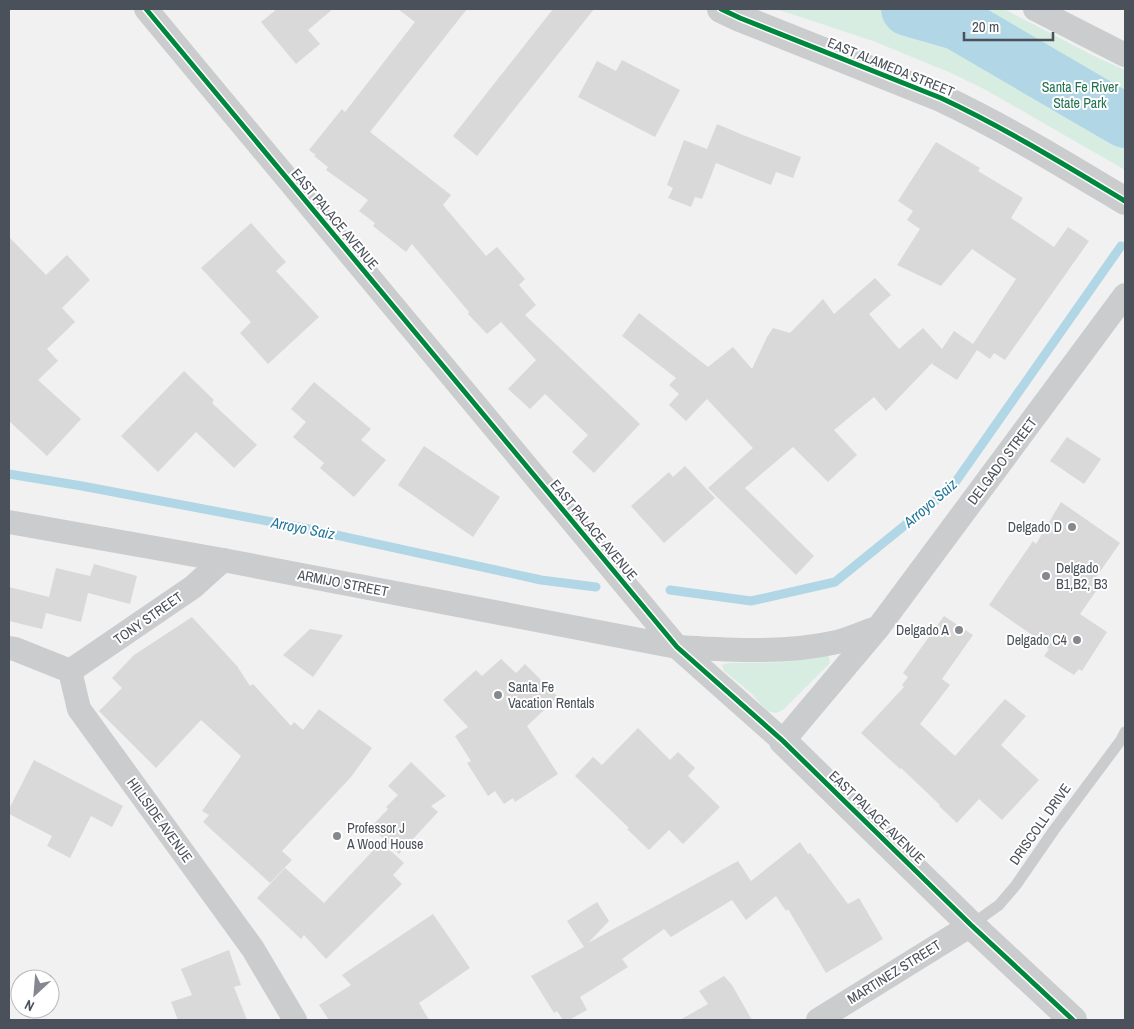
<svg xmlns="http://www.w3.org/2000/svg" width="1134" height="1029" font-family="'Archivo Narrow',sans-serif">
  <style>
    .green { fill: #d8ede2 }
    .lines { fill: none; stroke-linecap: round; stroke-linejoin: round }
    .stream { stroke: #b1d6e6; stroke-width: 9 }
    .river { stroke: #b1d6e6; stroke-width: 54 }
    .building { fill: #d9d9da }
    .service { stroke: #cbccce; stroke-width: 11 }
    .minor { stroke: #cbccce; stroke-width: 24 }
    .tertiary { stroke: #cbccce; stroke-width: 28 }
    .cycleway-casing { stroke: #fff; stroke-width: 8 }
    .cycleway { stroke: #00873e; stroke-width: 5 }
    .poi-dot { fill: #84898f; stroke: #fff; stroke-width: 2 }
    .labels { text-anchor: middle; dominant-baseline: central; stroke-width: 4; stroke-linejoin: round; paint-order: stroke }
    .street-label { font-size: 14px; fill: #4a515a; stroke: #fff }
    .park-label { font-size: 14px; fill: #237352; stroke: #fff }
    .poi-label { font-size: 14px; fill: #4a515a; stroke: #fff; text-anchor: end }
    .water-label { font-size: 15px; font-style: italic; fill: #1e7599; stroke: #fff }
  </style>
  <rect width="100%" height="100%" fill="#f1f1f1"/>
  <g class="green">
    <polygon points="776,9 1004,9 1096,57 1125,70 1125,170 986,90 951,73 873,41"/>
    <polygon points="823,652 829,657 830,663 783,710 776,713 767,711 751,693 724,671 722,665 728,663 787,662"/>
  </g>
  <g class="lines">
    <g class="stream">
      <polyline points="9,474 82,486 304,528 541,580 596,587"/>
      <polyline points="670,590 751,601 835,582 952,487 1121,246"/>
    </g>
    <polyline class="river" points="908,9 957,23 1125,121"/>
  </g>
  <g class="building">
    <polygon points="277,9 333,9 308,30 320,44 296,64 261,22"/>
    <polygon points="398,9 467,9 370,132 451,195 443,205 486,256 497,247 525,279 519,285 536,305 525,315 640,424 594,473 572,452 588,435 545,394 530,409 508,389 536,360 501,322 487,334 468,314 469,312 412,244 406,252 373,226 375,223 359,211 368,200 326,170 328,167 314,156 316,155 309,150 342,109 345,112 415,22"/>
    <polygon points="553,9 594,9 477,156 453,136"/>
    <polygon points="622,60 680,90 655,137 578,97 597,61 616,71"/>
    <polygon points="717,124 743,135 801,157 793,178 776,172 771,185 716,163 702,199 695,197 691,207 668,198 673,188 667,185 684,140 707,149"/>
    <polygon points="936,142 980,168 978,171 1023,198 1011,218 1054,247 1068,227 1089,241 1005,360 994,353 990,359 977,350 957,380 932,364 934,361 886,411 874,397 834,430 857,455 828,482 793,447 745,488 814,556 796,575 708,488 753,448 707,399 686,421 669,405 679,394 669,385 676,378 622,336 639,313 708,367 733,347 752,369 767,337 773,328 790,333 823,299 834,314 875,278 891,295 869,314 899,349 923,328 942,349 954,331 973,344 1016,279 972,249 941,286 897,265 920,229 907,220 913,211 898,201"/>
    <polygon points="251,223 286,262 276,271 319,317 268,364 240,333 251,322 201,268"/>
    <polygon points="9,237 46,275 67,255 90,280 62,308 75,322 47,349 58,361 38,380 81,419 47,456 9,421"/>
    <polygon points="184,371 214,400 212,403 257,445 234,468 196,432 158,472 121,436"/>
    <polygon points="314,382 371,429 361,440 386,460 354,497 320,468 324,463 293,437 306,422 291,409"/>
    <polygon points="1067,437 1101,459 1084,484 1050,461"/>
    <polygon points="424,446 500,497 473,537 398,485"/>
    <polygon points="685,466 715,498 664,543 631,506 669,472 673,477"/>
    <polygon points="1061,502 1120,543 1092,583 1099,587 1080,614 1107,632 1082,671 1079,669 1074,675 1044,656 1049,649 1047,648 1048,646 989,605 1033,541 1036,544"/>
    <polygon points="94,564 137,576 130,604 88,593 81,622 46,613 42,629 9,621 9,587 49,597 56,568 90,576"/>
    <polygon points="944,616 973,635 942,679 950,685 920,724 955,756 1005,699 1026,716 1001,745 1039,780 1002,820 979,799 957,823 939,806 940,805 901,768 900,769 861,733 904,687 902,685 908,677 903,673"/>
    <polygon points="192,617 237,666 250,686 253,684 291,726 294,722 303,730 319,709 372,748 351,777 282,851 292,860 270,883 203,822 209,815 202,811 241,756 201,720 156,768 99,711 122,688 112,678 134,655"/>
    <polygon points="310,629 343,635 313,677 283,655"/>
    <polygon points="501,659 516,673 525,664 558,697 527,726 558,774 515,802 513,798 504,804 495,791 488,796 467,763 471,761 455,736 468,727 443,700 476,670 482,676"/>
    <polygon points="638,728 670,760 678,752 695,768 688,776 720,807 683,844 669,830 649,850 627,829 629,828 575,776 593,757 602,765"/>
    <polygon points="34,760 123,806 112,827 91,816 70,858 47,846 52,836 9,814 9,809"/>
    <polygon points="411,762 446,796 431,806 438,812 399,854 371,827 388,809 386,807 398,795 388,786"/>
    <polygon points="381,842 404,863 393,875 402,884 326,959 304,935 301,939 257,898 285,868 324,903"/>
    <polygon points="800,842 808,854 810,853 848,904 859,898 883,939 826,973 788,909 786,911 776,896 746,920 732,900 671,937 664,929 622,959 628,967 580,997 587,1010 569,1020 563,1020 557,1011 554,1013 531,976 584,947 567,921 597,902 609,921 588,943 738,861 751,881"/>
    <polygon points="433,914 470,968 419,1003 429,1020 329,1020 319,1005 351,985 342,975"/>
    <polygon points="229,950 241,985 234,987 247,1020 178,1020 171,1002 192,995 181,969"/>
    <polygon points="724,976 732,985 752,1020 680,1020 708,1004 699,991"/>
  </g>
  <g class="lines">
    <polyline class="service" points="971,925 999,905 1016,885 1054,830 1121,740 1125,732"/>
    <g class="minor">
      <polyline points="146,9 677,647 783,741 878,628 1125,295"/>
      <polyline points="1035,9 1125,55"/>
      <path d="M9,522L223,560L677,647C730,650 785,654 837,642C851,638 864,632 877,628"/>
      <polyline points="9,648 15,649 70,671 79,709 253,949 295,1020"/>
      <polyline points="70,671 193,587 223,560"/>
      <polyline points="818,1020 971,925"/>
    </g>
    <g class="tertiary">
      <path d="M721,9L740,18L941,98C1005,128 1065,165 1125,201"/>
      <polyline points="783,741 971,925 1073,1020"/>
    </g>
    <defs>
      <g id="cycleway">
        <polyline points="146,9 677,647 783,741 971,925 1073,1020"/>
        <path d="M721,9L740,18L941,98C1005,128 1065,165 1125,201"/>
      </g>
    </defs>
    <use href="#cycleway" class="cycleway-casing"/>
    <use href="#cycleway" class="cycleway"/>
  </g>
  <g class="poi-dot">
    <circle cx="1072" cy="527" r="5"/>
    <circle cx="1046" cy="576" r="5"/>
    <circle cx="959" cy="630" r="5"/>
    <circle cx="1077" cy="640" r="5"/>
    <circle cx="498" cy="695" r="5"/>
    <circle cx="337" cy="836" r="5"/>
  </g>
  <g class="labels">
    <g class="street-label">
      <text transform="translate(891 67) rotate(22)">EAST ALAMEDA STREET</text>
      <text transform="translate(335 219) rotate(50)">EAST PALACE AVENUE</text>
      <text transform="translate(1002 461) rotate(-53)">DELGADO STREET</text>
      <text transform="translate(594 530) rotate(50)">EAST PALACE AVENUE</text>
      <text transform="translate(343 583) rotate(11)">ARMIJO STREET</text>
      <text transform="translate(148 618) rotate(-35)">TONY STREET</text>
      <text transform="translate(877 817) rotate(44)">EAST PALACE AVENUE</text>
      <text transform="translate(160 820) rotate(54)">HILLSIDE AVENUE</text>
      <text transform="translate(1040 824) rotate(-55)">DRISCOLL DRIVE</text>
      <text transform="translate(894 972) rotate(-32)">MARTINEZ STREET</text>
    </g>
    <g class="park-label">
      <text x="1080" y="87">Santa Fe River<tspan x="1080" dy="16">State Park</tspan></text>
    </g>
    <g class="poi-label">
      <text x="1062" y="527">Delgado D</text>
      <text x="1056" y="568" text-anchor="start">Delgado<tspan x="1056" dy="16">B1,B2, B3</tspan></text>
      <text x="949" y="630">Delgado A</text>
      <text x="1067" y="640">Delgado C4</text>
      <text x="508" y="687" text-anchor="start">Santa Fe<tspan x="508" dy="16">Vacation Rentals</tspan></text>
      <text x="347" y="828" text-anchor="start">Professor J<tspan x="347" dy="16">A Wood House</tspan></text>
    </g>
    <g class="water-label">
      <text transform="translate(930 503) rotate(-41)">Arroyo Saiz</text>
      <text transform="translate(303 528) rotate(11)">Arroyo Saiz</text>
    </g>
  </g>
  <rect width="1134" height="1029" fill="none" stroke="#4a515a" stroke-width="20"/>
  <g transform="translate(35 994) rotate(206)"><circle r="24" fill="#ffffff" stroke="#b7b9bd"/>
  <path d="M0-4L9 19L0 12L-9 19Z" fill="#84898f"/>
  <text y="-8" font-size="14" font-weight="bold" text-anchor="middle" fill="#4a515a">N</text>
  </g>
  <path d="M964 32v8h89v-8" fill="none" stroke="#4a515a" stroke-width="2.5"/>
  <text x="972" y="32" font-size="15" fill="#4a515a" stroke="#ffffff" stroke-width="4" paint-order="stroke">20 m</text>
</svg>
